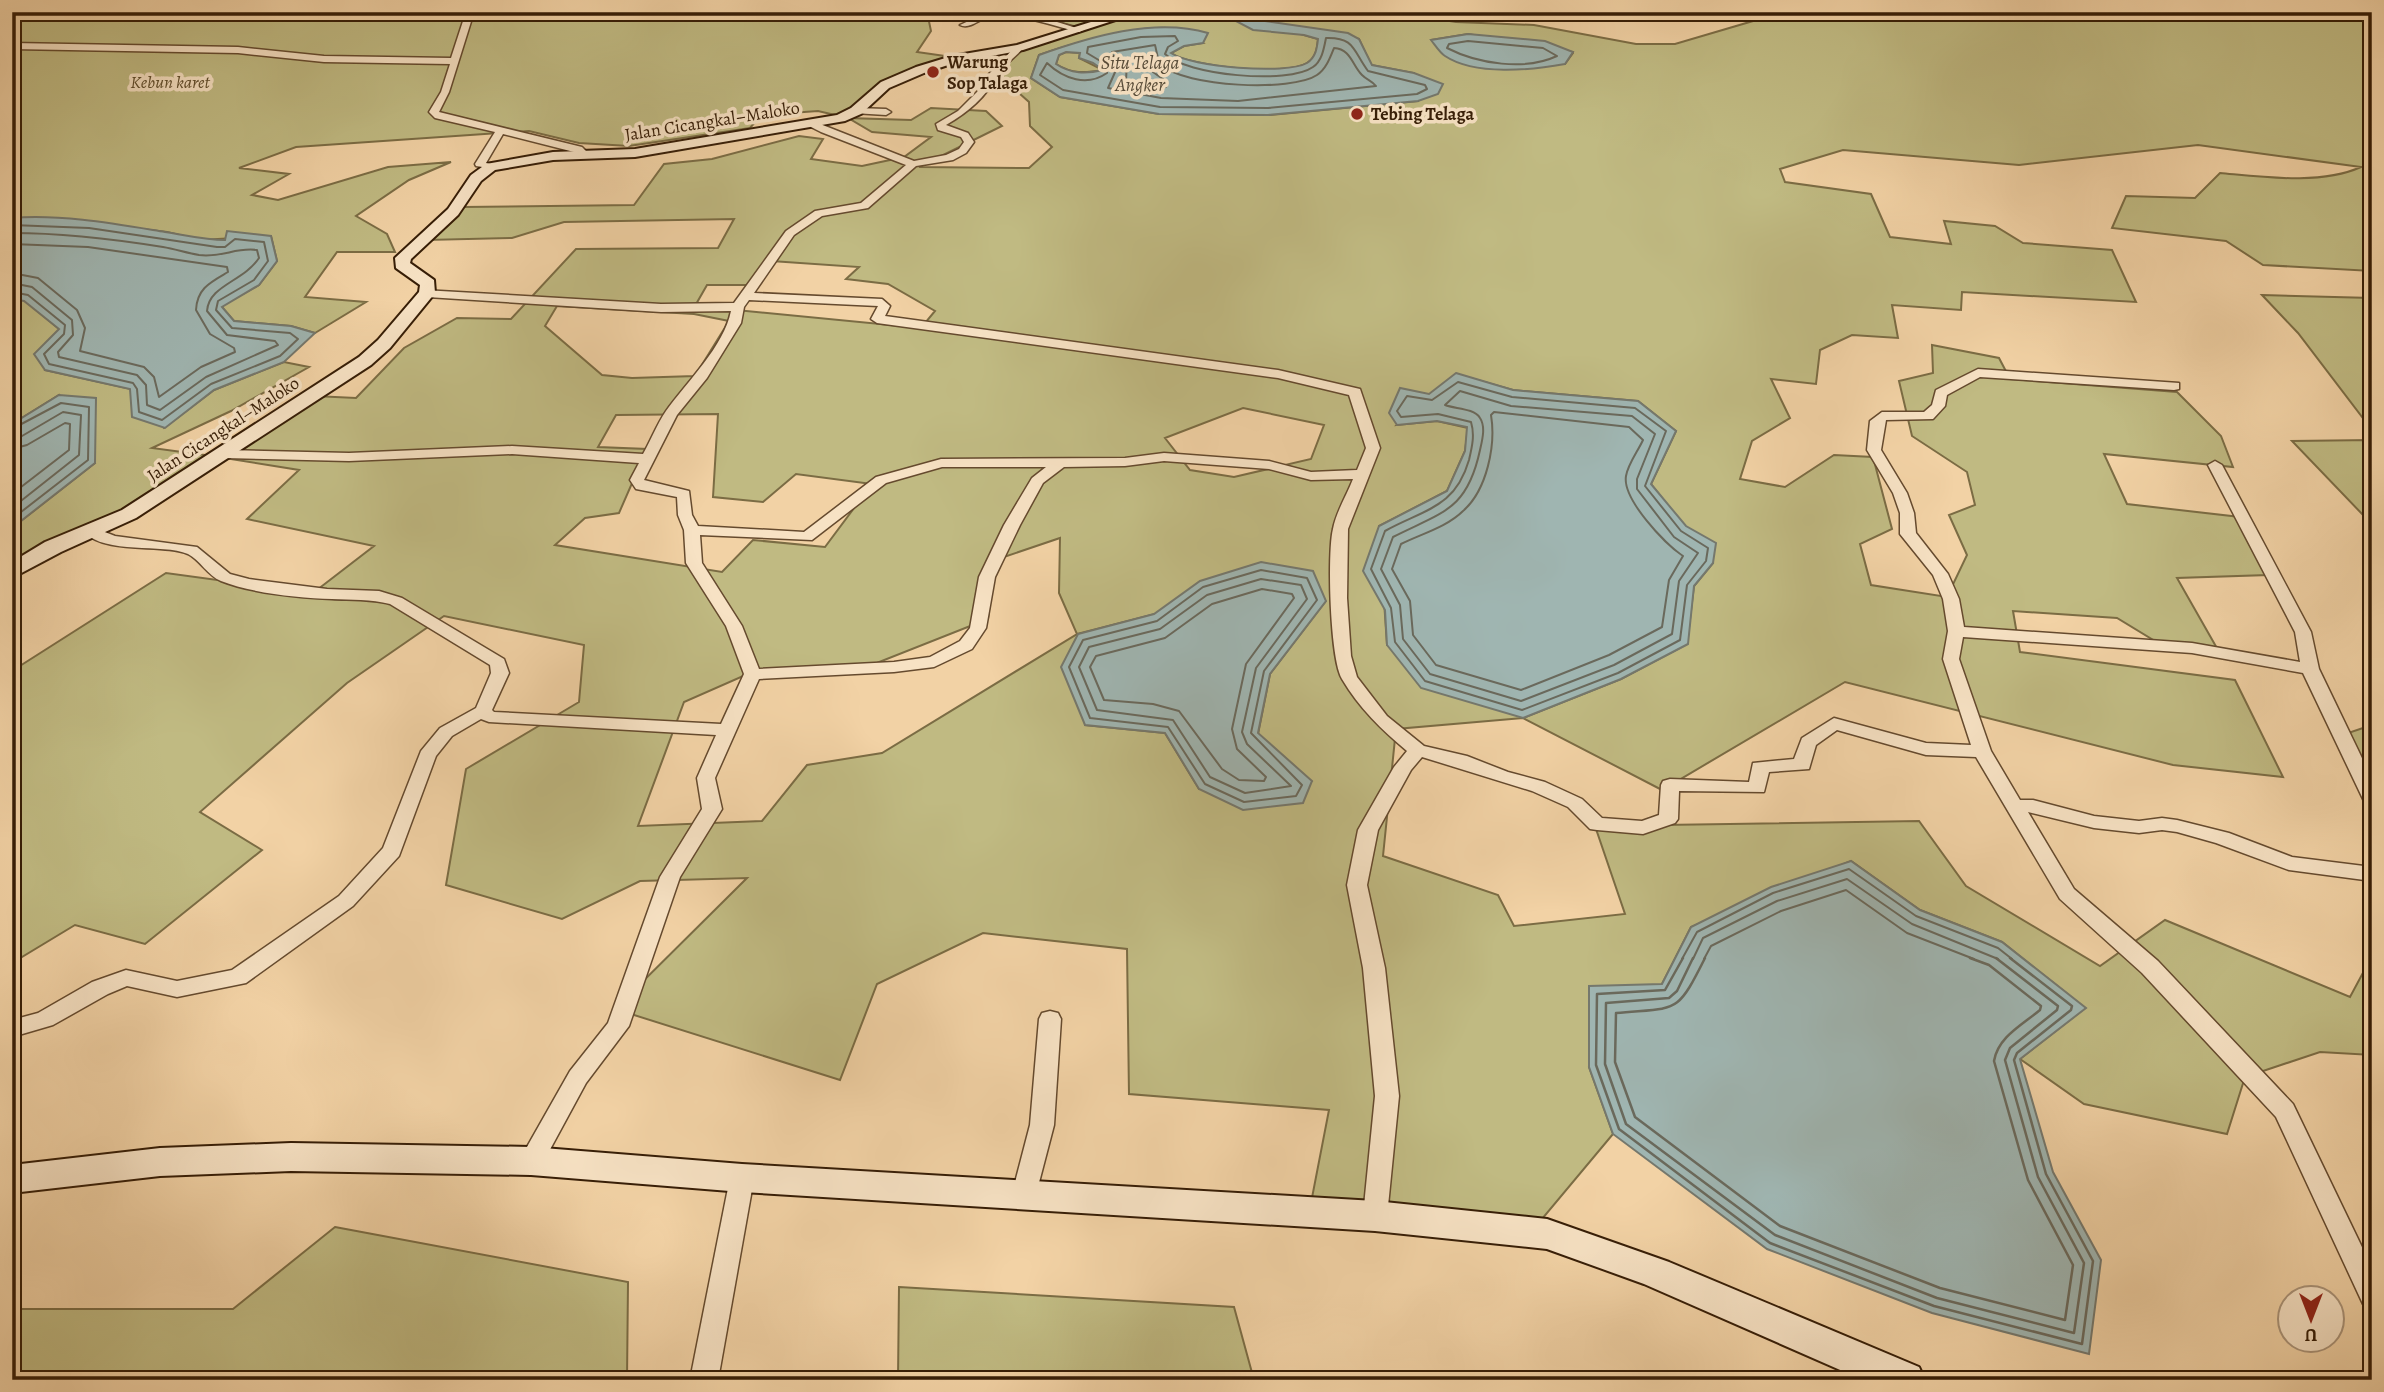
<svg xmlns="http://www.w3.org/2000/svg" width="2384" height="1392" font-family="Alegreya,serif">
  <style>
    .green { fill: #c0ba82; stroke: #7b6c44; stroke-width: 2; fill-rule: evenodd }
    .water { fill: #9fb5b1; stroke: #75786d; stroke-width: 2; fill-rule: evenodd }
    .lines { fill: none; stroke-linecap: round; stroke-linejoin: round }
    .shore-far1 { stroke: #6a695c; stroke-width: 2 }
    .shore { stroke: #6a695c; stroke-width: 2.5 }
    .street-casing { stroke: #654a2e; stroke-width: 3 }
    .secondary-casing { stroke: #361d06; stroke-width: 4 }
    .street { fill: #f7e2c4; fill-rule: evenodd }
    .secondary { fill: #f7e2c4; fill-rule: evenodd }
    .poi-dot { fill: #8f2418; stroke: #f7e2c4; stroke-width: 2.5 }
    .labels { text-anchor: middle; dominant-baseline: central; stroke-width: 7; stroke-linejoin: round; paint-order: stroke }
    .far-poi-label { font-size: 18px; font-weight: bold; fill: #361d06; stroke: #f7e2c4; text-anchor: start }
    .far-park-label { font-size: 18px; font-style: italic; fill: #5f4c2b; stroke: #f7e2c4 }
    .far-street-label { font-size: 18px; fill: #361d06; stroke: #f7e2c4 }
    .far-water-label { font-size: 19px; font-style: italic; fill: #564b39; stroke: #f7e2c4 }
  </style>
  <rect width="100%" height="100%" fill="#f2d2a5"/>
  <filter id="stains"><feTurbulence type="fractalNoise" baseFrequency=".00286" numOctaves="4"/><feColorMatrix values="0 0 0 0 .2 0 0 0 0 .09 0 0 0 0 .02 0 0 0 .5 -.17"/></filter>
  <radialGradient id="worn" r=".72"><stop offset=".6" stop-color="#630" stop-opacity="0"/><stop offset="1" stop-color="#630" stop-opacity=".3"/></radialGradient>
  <g class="green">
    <path d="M12,12H927L931,31L917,52L959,58L885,85L849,118L911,120L931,108L986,111L1002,126L919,167L1029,168L1052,147L1030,126L1029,102L999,75L1021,48L1082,28L1049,20L1046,12H1391L1456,22L1534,25L1636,44H1675L1753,21L1750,12H2372V271L2263,265L2226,241L2112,228L2126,196L2195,198L2220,173C2264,177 2321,185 2361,167L2198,145L2019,165L1843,150L1780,169L1785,182L1871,194L1890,237L1951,244L1944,221L1995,226L2023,243L2112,250L2136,302L1962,292L1961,310L1892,305L1898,338L1852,335L1820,350L1816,384L1771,379L1790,418L1752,441L1740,479L1785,487L1834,455L1873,457L1892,529L1860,544L1871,585L1947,597L1967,555L1949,515L1975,505L1967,472L1912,436L1899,381L1933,373L1932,345L1999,358L2010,379L2177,392L2221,436L2233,467L2104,454L2127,504L2240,517L2268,575L2177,578L2218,650L2155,641L2117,618L2013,611L2020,652L2235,680L2283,777L2173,765L1845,682L1662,790L1523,718L1396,729L1383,856L1498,895L1514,926L1625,914L1595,826L1919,821L1966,886L2100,966L2165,920L2350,997L2372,956V1055L2320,1052L2245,1077L2227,1134L2084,1104L2020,1059L2085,1008L2002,942L1920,910L1851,861L1691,927L1662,984L1589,1067L1613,1134L1532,1231L1310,1208L1329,1110L1129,1094L1127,949L983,933L877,984L840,1080L615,1009L747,878L640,881L562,919L446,885L466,769L579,702L584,645L444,616L347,683L200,812L262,850L145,944L75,925L12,963V671L166,573L313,593L374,546L247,519L299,470L212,456L12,575V528L95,463L59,395L12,424V299L24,300L59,329L45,370L131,389L164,428L214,390L284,362L309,367L231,411L152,448L212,456L314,396L356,398L404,348L457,318L511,319L576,249L718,248L734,219L564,222L512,238L427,240L463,207L634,205L664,164L712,159L799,136L823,139L811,159L862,166L904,157L931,137L872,132L848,118L818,111L761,115L750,128L629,146L579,143L529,131L296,147L239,168L289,174L252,195L278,200L388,167L451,162L409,180L356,216L387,234L395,252H337L305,297L366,302L315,333L291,326L234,321L221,306L259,285L277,261L271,236L201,240L167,232L49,218H12ZM1244,18L1359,39L1371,65L1414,73L1418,101L1269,115L1159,114L1060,97L1031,78L1039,55C1067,45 1152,20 1179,30C1187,33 1195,38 1203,43L1184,46L1171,53C1191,67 1285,76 1307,63C1316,58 1317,48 1318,39ZM1468,34L1573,52V53L1565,64L1431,40ZM771,261L859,267L846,279L888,284L935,311L921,328L695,306L707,285H748ZM557,306L694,314L729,321L695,376L632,378L602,375L545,326ZM1456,374L1513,390L1638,401L1676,431L1651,484L1713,563L1694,586L1687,644L1621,679L1523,718L1387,645L1379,526L1447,491L1465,451L1468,428L1437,421L1397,425ZM1243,408L1324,425L1311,459L1234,477L1190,470L1165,438ZM718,414L713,497L763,502L796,474L872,484L825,547L753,540L722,572L555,545L585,518L619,513L647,449L598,447L616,415ZM1060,538L1059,593L1077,634L882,753L807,765L762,821L638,826L684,702L759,669L854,672L988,619L995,560ZM1325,602L1270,674L1258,734L1311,781L1199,789L1165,733L1085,725L1077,634L1155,614Z"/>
    <path d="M1066,52L1080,53L1079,58L1103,70C1085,73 1072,74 1056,64L1059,55Z"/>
    <polygon points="2262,295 2372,298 2372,430 2298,333"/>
    <polygon points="2372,440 2372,516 2364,516 2292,441"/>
    <polygon points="2372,725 2372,784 2348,733"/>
    <polygon points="335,1227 628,1282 627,1380 12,1380 12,1309 233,1309"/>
    <polygon points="899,1287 1234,1307 1254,1380 898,1380"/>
  </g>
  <g class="water">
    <path d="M1244,18L1348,33L1359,39L1372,65L1414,73L1443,84L1438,94L1418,101L1268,115L1159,114L1060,97L1031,78L1039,55C1089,37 1155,17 1208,33L1203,43L1184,46L1171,53C1191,67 1286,75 1307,63C1316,57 1317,48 1318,39L1304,35L1253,30L1232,19ZM1066,52L1080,53L1079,58L1093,63L1103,70C1086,74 1071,74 1056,64L1059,55Z"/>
    <path d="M1468,34L1545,41L1573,52L1565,64C1532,70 1475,76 1445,56C1440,53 1435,45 1431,40Z"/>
    <path d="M12,218C62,214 116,224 165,232C186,235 204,240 225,240L227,231L271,236L277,261L259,285L222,307L234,321L291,326L315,333L284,362L214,390L165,428L132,417L130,389L45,370L34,354L59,329L24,301L12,299Z"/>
    <polygon points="1456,373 1513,390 1638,401 1676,431 1651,484 1686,526 1716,543 1713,563 1694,586 1688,644 1621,679 1523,718 1421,688 1387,645 1385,610 1363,571 1379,526 1447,491 1465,451 1467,427 1437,421 1397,425 1389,413 1400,388 1429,394"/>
    <polygon points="59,395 96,398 95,463 12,528 12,424"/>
    <polygon points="1261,562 1313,571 1326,601 1270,674 1258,733 1312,781 1303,803 1243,810 1199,789 1165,733 1085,725 1061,667 1078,634 1154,614 1200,581"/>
    <polygon points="1851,861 1920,910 2002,942 2086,1008 2020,1059 2053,1172 2101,1260 2089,1354 1932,1313 1767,1249 1613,1134 1589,1067 1589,986 1662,984 1691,927 1771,887"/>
  </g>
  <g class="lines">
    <g class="shore-far1">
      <path d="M1175,36L1178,41L1168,47L1165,54C1186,75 1288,85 1313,67C1322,61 1324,48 1326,38C1355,37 1353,51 1368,71L1425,85L1427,89L1417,94L1268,108L1160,107L1063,90L1040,75L1047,63C1064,79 1087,87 1107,73V65L1087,53L1088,47L1141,37Z"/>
      <path d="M1468,41L1543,48L1557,56C1525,71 1478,64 1447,48L1449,44Z"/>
      <path d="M1155,45C1157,52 1157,60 1162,65C1184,87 1292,92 1317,75C1326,69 1330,58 1334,48C1351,49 1352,65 1362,75C1367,80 1372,81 1376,86L1238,101L1161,98L1108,88L1116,70L1112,52Z"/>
      <polygon points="1145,57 1153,72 1167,82 1166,87 1126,81 1127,60"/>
      <polyline points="12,225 89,228 217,247 225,247 235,239 264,242 268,261 254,280 218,301 216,310 232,328 290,333 298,339 280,356 211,384 162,420 139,412 137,389 133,383 49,364 44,354 64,334 65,325 28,295 12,292"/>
      <path d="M12,233C62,233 113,239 163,247C175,249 187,253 199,255C223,258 235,247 257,250L259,258C243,282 209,285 207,311L227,335L275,341L278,345L206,377L160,410L147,405L146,385L137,375L59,357L58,352L73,335L72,320L32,287L12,283"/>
      <path d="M12,244L88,247L227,267L228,272C211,282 197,288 196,310L210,334L234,348L235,352L201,367L159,397L154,377L144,367L80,351L85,328L77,310L38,278L12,273"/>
      <path d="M1458,382L1512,397L1635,408L1666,431L1645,486L1681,531L1708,548L1706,561L1687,585L1680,640L1618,673L1522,710L1425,681L1395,642L1391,608L1371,569L1385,531C1425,509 1455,508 1469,460C1472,447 1475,435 1471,422L1438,414L1401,417L1397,411L1407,396L1432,400Z"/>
      <path d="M1460,391L1511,406L1632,416L1655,434L1637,479V489L1674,537L1698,553L1679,581L1672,634L1614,665L1521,701L1430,674L1403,639L1400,605L1381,569L1393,537C1442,512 1467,511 1480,450C1482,441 1486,427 1480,418C1474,408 1455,409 1445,405Z"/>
      <path d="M1494,412L1629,427L1643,440C1638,451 1628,464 1626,476C1622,499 1665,544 1683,556L1669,580L1662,627L1609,655L1521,690L1436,665L1413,635L1410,601L1392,569L1401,544C1421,534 1447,527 1463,511C1487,490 1496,445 1491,415Z"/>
      <polyline points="12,429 61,403 89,407 88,460 12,519"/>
      <polyline points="12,438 22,436 63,412 81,415 79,455 12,508"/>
      <polyline points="12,449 27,445 65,423 70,424 69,450 12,494"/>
      <polygon points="1261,570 1307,578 1317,600 1264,671 1251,733 1302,785 1296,796 1244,802 1205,784 1168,727 1090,718 1069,667 1083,640 1157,621 1203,587"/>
      <polygon points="1261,579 1301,585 1307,599 1256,668 1242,732 1247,744 1291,786 1245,793 1210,777 1173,720 1097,710 1079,667 1089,647 1160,629 1207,595"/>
      <polygon points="1262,589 1292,594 1294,598 1246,664 1232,729 1237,749 1266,777 1264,781 1239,780 1222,769 1179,711 1153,704 1104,700 1090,667 1096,656 1165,638 1212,604"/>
      <polyline points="1682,959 1697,932 1773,893 1849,869 1916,916 1998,948 2012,959"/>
      <polyline points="1693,959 1703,938 1777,901 1847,879 1912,924 1998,959"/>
      <polyline points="1704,959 1711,946 1781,911 1846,890 1907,933 1974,959"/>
    </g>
    <g class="shore">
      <polyline points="1683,958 1665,990 1597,994 1596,1065 1619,1129 1770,1243 1934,1306 2082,1344 2093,1261 2046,1174 2014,1060 2017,1053 2071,1010 2072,1006 2010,958"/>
      <polyline points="1693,958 1677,991 1669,998 1606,1003 1605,1064 1626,1124 1775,1235 1937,1298 2074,1333 2084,1263 2038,1177 2005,1060 2010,1048 2057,1010 2058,1006 1996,958"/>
      <path d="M1705,958C1676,1016 1678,1007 1616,1013L1615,1062L1635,1117L1780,1226L1940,1288L2065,1320L2073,1265L2028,1180L1994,1061C1998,1037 2022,1025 2040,1010L2041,1006L1989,965L1970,958"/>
    </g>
    <defs>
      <g id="street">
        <polygon points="466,12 474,12 449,92 439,112 582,147 588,153 586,155 503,134 486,163 495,165 495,169 476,166 475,164 495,132 435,118 429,112 441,92 450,64 324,62 238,53 12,49 12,43 238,47 324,56 451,58"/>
        <path d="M988,12L1034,14L1032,12H1040L1044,18L1083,30L1079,32C1053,26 1018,12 991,16C980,18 970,30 960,25Z"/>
        <path d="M1016,46L1023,48C1016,57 1002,66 996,77C986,97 967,113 946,125L968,133L974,142L966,153L953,160L916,166L868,208L822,216L794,235L754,293L882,299L890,306L885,316L1278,370L1360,389L1380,448L1348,529L1347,598L1351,656L1357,677L1387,716L1424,746L1467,756L1508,772L1545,782L1582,799L1602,818L1642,821L1659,815L1661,785L1663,781L1670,779L1749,782L1753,763L1794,759L1802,738L1834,718L1926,743L1971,745L1943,659L1948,631L1943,599L1933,575L1900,534V513L1893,493L1867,450L1870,421L1882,412H1924L1932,405L1936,390L1978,369L2179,383V389L2174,390L1980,377L1947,395L1945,406L1933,419L1886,420L1881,450L1907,493L1914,513L1916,533L1948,574L1959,599L1964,627L2192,643L2300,662L2295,632L2208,465L2215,461L2222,465L2311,632L2319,669L2372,779V805L2365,803L2363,799L2303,673L2192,653L1963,637L1959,659L1991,751L2020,800H2033L2094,816L2139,821L2162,818L2177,820L2229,833L2292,857L2372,867V881L2289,870L2216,843L2177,832L2162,830L2139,833L2094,828L2028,812L2074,889L2158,961L2293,1104L2372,1268V1307L2363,1304L2276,1117L2142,973L2060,899L1976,757L1926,755L1837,730L1816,745L1809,769L1769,772L1764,792L1679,791L1678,819L1675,823L1643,834L1597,830L1590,829L1568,807L1532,791L1422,757L1411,770L1378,830L1367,885L1385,968L1399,1096L1387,1216L1384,1223L1375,1227L1366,1223L1363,1216L1375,1096L1363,968L1347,885L1358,830L1394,767L1407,751C1382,730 1359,708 1342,679C1330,660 1327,552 1333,529C1336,512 1347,495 1353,479L1311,480L1269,469L1164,461L1125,466L1064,467L1043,483L1020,525L995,577L986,628L972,649L934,667L894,672L759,679L715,778L722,809L680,877L629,1026L586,1083L540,1168L531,1171L522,1168L519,1161L570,1071L608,1023L660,877L702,809L697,778L716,735L489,722L481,719L452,736L436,756L399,856L353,906L246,983L177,997L127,986L108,994L53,1025L12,1037V1020L38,1013L92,982L126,970L177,981L232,970L339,896L383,848L421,751L440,728L476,708L491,673L490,665L390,604C371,599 351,600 332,599C299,598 251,593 221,581C208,576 200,560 188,554C162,543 106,555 84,532L87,529L92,527L115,536L197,547L230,574L249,579L327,589L379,591L402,598L504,659L509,673L492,710L494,712L721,724L744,674L726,626L686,563L684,530L678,515L677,497L636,489L630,480L639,463L512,454L349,461L225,458L218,454L225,450L349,453L512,446L643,454C651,440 657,424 666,411C687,382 724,346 731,311L661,312L427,297L421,293L423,290L661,304L734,303L786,231L815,211L861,203L906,165L821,132L809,126V122H815L914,161L946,155L959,149L964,142L961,137L938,130L936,124L958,111L987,82L988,75ZM749,300L878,306L871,319L877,323L1278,378L1349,395L1366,448L1357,470L1311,472L1269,461L1164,453L1125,458L941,459L876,477L804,532L698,526L692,515L689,491L644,480L677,415L707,378L741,323L744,307ZM942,467H1046L1032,478L1004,525L979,577L970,628L960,641L930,657L894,662L759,669L742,626L702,563L700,535L812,540L886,483Z"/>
        <polygon points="856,108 886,109 891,112 886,115 853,113 853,109"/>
        <polygon points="1050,1011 1058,1013 1061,1019 1054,1125 1036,1194 1033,1201 1024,1204 1015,1201 1012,1194 1030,1125 1039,1019 1042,1013"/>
        <polygon points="742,1168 751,1171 754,1178 718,1380 690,1380 730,1178 733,1171"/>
      </g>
      <g id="secondary">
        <polygon points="1123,12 1140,12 1023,50 954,63 924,73 889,88 861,114 845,121 635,157 553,160 495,170 481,181 458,215 411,259 410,263 434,280 435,293 390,348 371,365 136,518 61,552 12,578 12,562 45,542 122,510 359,357 378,340 419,292 420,285 396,268 395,258 448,209 471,175 486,164 553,152 635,149 837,115 851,108 881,82 916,67 952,56 1017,45"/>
        <polygon points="291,1143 531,1147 742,1164 1375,1201 1547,1219 1669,1262 1919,1367 1925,1380 1863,1380 1644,1284 1547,1249 1375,1231 742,1192 531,1175 291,1171 160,1176 12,1193 12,1165 160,1148"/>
      </g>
    </defs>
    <use href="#street" class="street-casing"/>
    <use href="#secondary" class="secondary-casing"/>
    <use href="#street" class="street"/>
    <use href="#secondary" class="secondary"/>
  </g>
  <g class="poi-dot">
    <circle cx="933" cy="72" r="7"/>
    <circle cx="1357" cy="114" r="7"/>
  </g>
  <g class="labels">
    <g class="far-poi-label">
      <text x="947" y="62">Warung<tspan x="947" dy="21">Sop Talaga</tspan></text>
      <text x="1371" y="114">Tebing Telaga</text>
    </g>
    <g class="far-park-label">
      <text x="170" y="82">Kebun karet</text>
    </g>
    <g class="far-street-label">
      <text transform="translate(712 121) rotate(-9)">Jalan Cicangkal–Maloko</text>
      <text transform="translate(223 429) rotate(-33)">Jalan Cicangkal–Maloko</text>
    </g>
    <g class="far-water-label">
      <text x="1140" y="63">Situ Telaga<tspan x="1140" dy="22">Angker</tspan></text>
    </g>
  </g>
  <rect width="2384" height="1392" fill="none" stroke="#f2d2a5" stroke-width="42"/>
  <rect x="14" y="14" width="2356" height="1364" fill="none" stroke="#361d06" stroke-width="3.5"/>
  <rect x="21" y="21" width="2342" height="1350" fill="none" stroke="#361d06" stroke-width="2"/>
  <g transform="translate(2311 1319) rotate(180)"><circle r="33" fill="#f7e2c4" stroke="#aa9378" stroke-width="2"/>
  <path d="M0-5L12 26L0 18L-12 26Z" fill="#8f2418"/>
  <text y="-10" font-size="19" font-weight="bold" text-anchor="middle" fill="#361d06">U</text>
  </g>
  <rect width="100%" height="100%" filter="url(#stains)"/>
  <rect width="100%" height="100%" fill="url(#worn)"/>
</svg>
